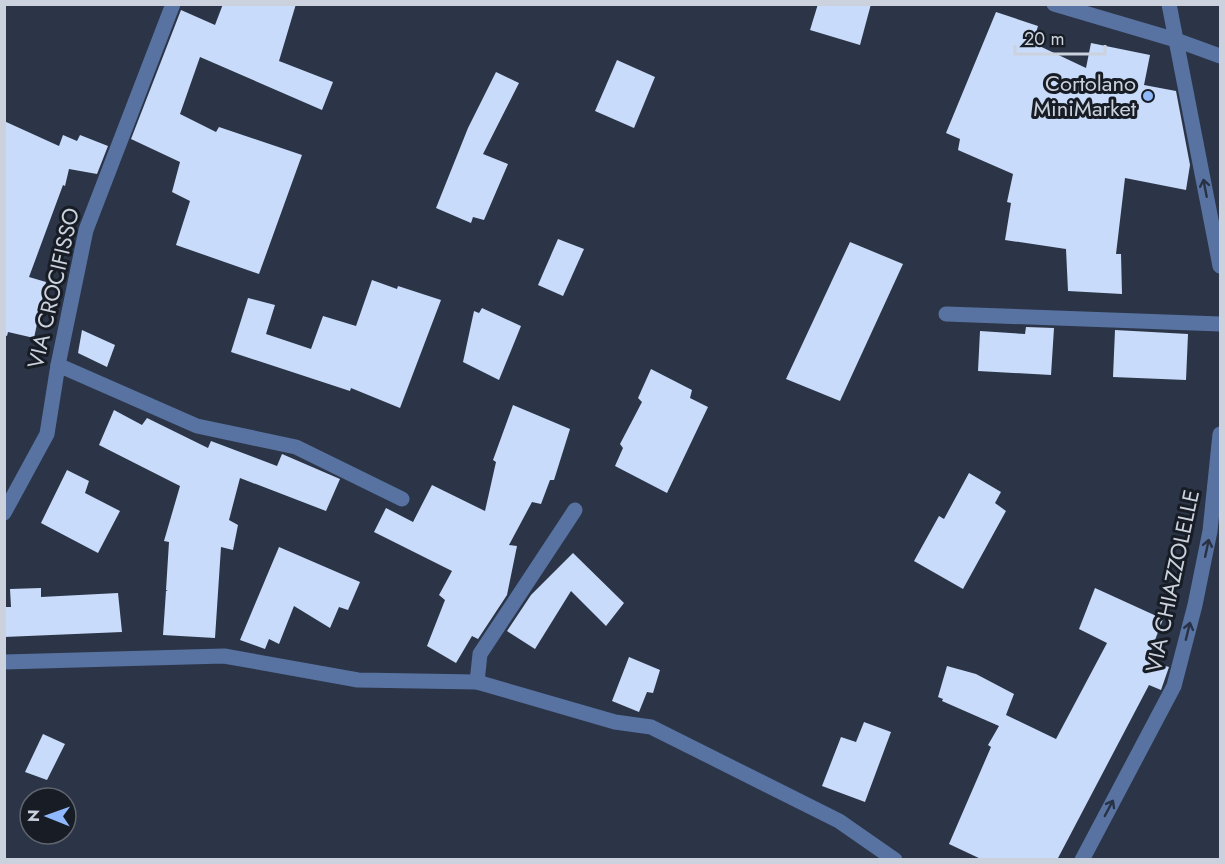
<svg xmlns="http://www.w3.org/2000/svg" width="1225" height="864" font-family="Jost,sans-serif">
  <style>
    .building { fill: #c9dbfa }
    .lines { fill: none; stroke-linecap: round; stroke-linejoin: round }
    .minor { stroke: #5873a1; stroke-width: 15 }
    .oneway { stroke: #283244 }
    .poi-dot { fill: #90b8fd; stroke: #181d25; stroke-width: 2 }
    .labels { text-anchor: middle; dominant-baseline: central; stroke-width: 6; stroke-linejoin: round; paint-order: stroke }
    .poi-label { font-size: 22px; fill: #cbd2dd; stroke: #181d25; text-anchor: end }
    .street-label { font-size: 22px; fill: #cbd2dd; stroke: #181d25 }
  </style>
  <rect width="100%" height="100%" fill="#2b3547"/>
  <g class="building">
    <polygon points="223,4 296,4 279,61 333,82 322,110 200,57 180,114 216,132 219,127 302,155 259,274 176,245 190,201 172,192 180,162 131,139 181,10 215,25"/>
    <polygon points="818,4 871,4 860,45 810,30"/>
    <polygon points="996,12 1038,26 1033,43 1086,68 1091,43 1150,55 1144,85 1176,91 1190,165 1186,190 1125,178 1116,254 1121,254 1122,294 1068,291 1066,249 1005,240 1011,203 1007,202 1013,174 958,150 960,139 946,133"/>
    <polygon points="617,60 655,77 634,128 595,111"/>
    <polygon points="496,72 519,83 483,154 508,164 484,220 473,217 471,223 436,208 468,128"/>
    <polygon points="4,121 59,146 63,135 77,141 80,135 108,146 97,174 69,169 65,186 63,185 29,277 46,282 34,338 8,332 7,336 4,335"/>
    <polygon points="558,239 584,249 563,296 538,285"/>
    <polygon points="850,242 903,264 840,401 786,379"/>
    <polygon points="372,280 397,289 398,286 441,300 400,408 351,388 350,391 231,352 248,298 275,305 266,334 311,349 323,316 356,326"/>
    <polygon points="482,308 521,326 499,380 463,362 474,311 479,313"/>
    <polygon points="1026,327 1054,328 1051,375 978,371 980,331 1025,334"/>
    <polygon points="82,330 115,345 107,367 78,353"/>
    <polygon points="1115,330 1188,334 1186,380 1113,377"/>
    <polygon points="651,369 692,390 690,398 708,407 667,493 615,466 623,448 620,444 642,402 638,398"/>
    <polygon points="513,405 570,429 554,480 550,480 541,504 532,502 509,545 517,546 507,595 478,639 472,636 456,663 427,646 445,600 439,595 452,571 374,532 386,508 413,522 432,485 485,511 496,462 493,460"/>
    <polygon points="114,410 142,425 147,418 208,448 211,441 277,466 282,454 340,479 326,511 240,478 229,520 238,525 233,550 221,547 215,638 163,635 166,591 168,591 166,590 169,542 164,541 180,486 99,445"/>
    <polygon points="67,470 89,481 85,493 120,511 98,553 41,523"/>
    <polygon points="969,473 1001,492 995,503 1006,511 963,589 914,561 939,516 944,519"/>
    <polygon points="279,547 360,582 348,610 339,607 330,628 294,606 279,644 269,639 265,649 240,640"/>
    <polygon points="573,553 624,603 606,626 571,591 535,649 507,631 531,595"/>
    <polygon points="41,588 41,597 118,593 122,632 4,637 4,607 11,607 10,589"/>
    <polygon points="1095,588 1163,619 1147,661 1169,667 1161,690 1149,685 1057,860 983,860 949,844 991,747 988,745 999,726 942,701 943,699 938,697 947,666 976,674 1014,694 1006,715 1056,739 1107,643 1079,629"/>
    <polygon points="629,657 660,670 653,693 647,692 639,712 612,701"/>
    <polygon points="864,722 891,732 865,802 822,786 841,737 856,742"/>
    <polygon points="43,734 65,744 47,780 25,772"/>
  </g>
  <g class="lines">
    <g class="minor">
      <polyline points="1054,4 1176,40 1220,56"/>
      <polyline points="1169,4 1220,266"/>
      <polyline points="946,314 1220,324"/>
      <polyline points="58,365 197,426 296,447 402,499"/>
      <polyline points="4,513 47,434 58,365 86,230 173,4"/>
      <polyline points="4,662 224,656 358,680 477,682 615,722 651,727 839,821 895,860"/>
      <polyline points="477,682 480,654 575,510"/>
      <polyline points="1082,860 1174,686 1195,605 1210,531 1220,434"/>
    </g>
  </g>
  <defs><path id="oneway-shaft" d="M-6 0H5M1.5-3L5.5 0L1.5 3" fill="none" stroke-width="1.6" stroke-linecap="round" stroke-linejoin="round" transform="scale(1.5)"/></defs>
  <g class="oneway">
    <use href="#oneway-shaft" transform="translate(1205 188) rotate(-101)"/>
    <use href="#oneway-shaft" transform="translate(1207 548) rotate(-78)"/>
    <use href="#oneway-shaft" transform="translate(1188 631) rotate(-76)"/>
    <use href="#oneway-shaft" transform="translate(1109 808) rotate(-62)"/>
  </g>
  <circle class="poi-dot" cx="1148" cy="96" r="6"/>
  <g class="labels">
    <g class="poi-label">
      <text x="1136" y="83">Cortolano<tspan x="1136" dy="25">MiniMarket</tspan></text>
    </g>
    <g class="street-label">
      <text transform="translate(53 288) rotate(-77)">VIA CROCIFISSO</text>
      <text transform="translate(1172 581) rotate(-78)">VIA CHIAZZOLELLE</text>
    </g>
  </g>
  <rect width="1225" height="864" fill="none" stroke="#cbd2dd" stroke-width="12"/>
  <g transform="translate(48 816) rotate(271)"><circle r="28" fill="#181d25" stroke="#60656f" stroke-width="1.5"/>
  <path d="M0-4.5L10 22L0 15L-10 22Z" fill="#90b8fd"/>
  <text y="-9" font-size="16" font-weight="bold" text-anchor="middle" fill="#cbd2dd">N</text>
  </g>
  <path d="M1015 45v9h90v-9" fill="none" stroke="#cbd2dd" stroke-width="3"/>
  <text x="1024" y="45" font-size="18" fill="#cbd2dd" stroke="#181d25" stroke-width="4.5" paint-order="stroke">20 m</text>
</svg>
